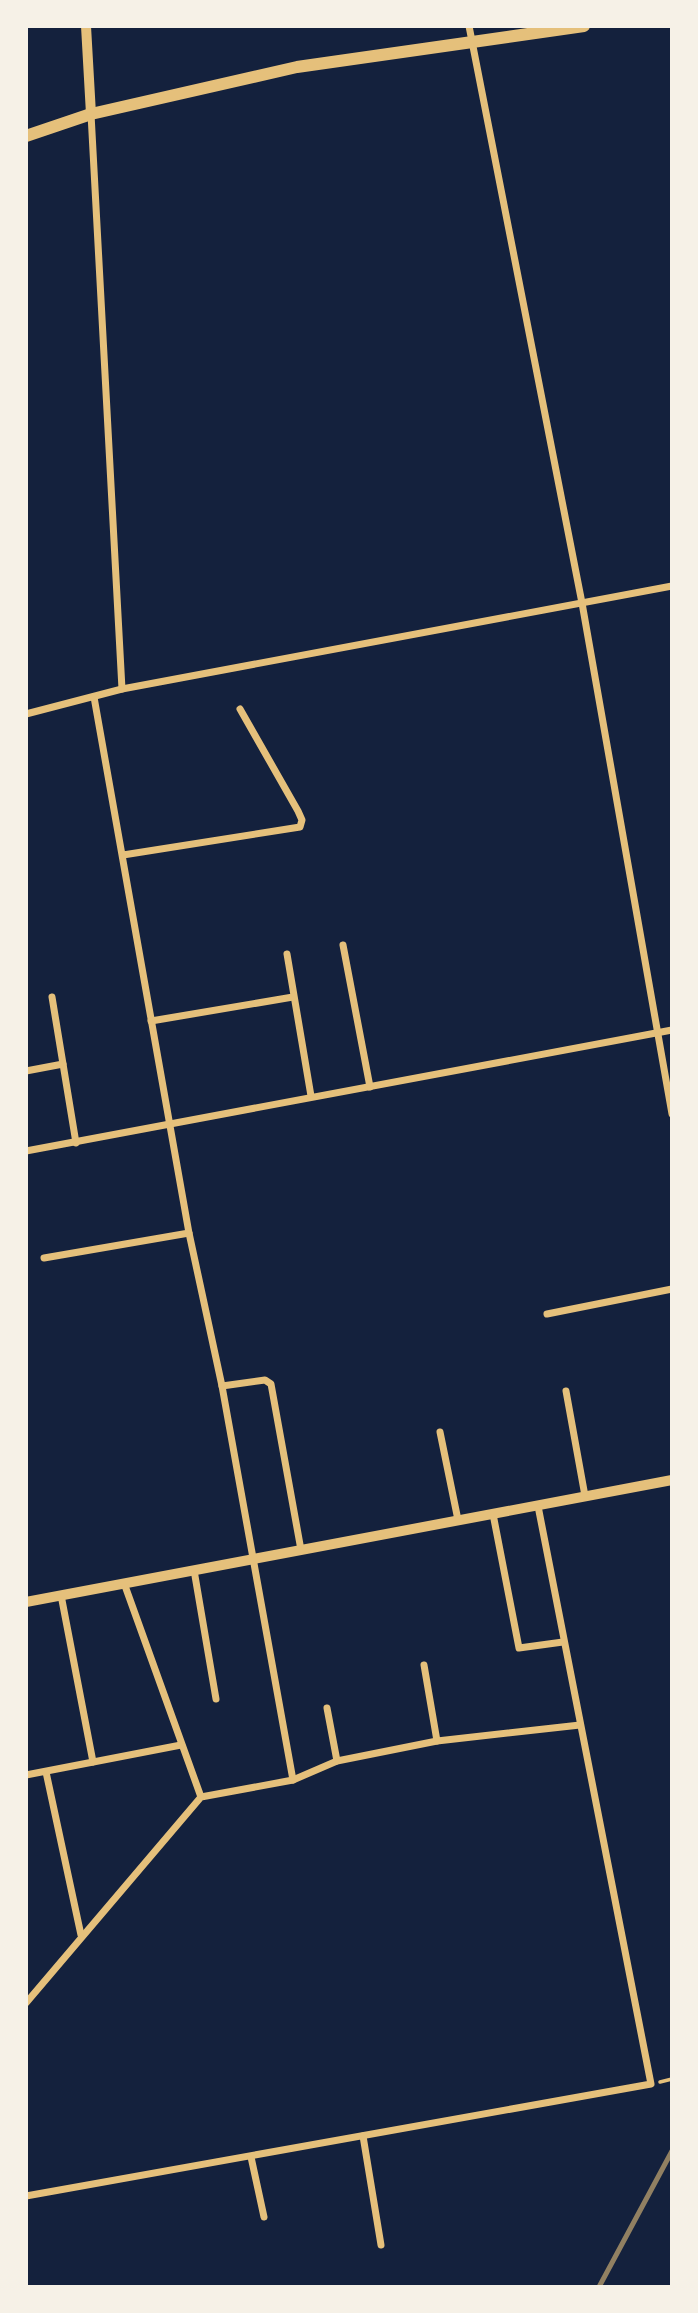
<svg xmlns="http://www.w3.org/2000/svg" width="698" height="2313" font-family="'Varela Round',sans-serif">
  <style>
    .lines { fill: none; stroke-linecap: round; stroke-linejoin: round }
    .path { stroke: #e5c07b; stroke-width: 3.5 }
    .minor { stroke: #e5c07b; stroke-width: 7 }
    .tertiary { stroke: #e5c07b; stroke-width: 10 }
    .trunk { stroke: #e5c07b; stroke-width: 12 }
    .rail { stroke: #918062; stroke-width: 5 }
  </style>
  <rect width="100%" height="100%" fill="#14213d"/>
  <g class="lines">
    <polyline class="path" points="660,2082 672,2079"/>
    <g class="minor">
      <polyline points="469,26 582,603 672,1114"/>
      <polyline points="91,114 122,689"/>
      <polyline points="94,697 189,1233 222,1386 293,1780"/>
      <polyline points="26,714 122,689 672,586"/>
      <polyline points="123,855 300,827 302,820 298,811 240,709"/>
      <polyline points="343,945 370,1087"/>
      <polyline points="287,954 311,1096"/>
      <polyline points="52,997 76,1143"/>
      <polyline points="151,1021 293,997"/>
      <polyline points="26,1071 63,1064"/>
      <polyline points="26,1151 672,1030"/>
      <polyline points="44,1258 189,1233"/>
      <polyline points="547,1314 672,1289"/>
      <polyline points="222,1386 265,1380 271,1384 301,1550"/>
      <polyline points="566,1391 585,1496"/>
      <polyline points="440,1432 458,1520"/>
      <polyline points="493,1514 519,1648 563,1642"/>
      <polyline points="194,1570 216,1699"/>
      <polyline points="124,1583 201,1797"/>
      <polyline points="61,1595 93,1762"/>
      <polyline points="424,1665 437,1741"/>
      <polyline points="327,1708 337,1761"/>
      <polyline points="46,1772 81,1935"/>
      <polyline points="26,1775 181,1745"/>
      <polyline points="26,2003 201,1797 293,1780 337,1761 437,1741 580,1725"/>
      <polyline points="363,2136 381,2245"/>
      <polyline points="251,2157 264,2217"/>
      <polyline points="26,2196 651,2084 538,1506"/>
    </g>
    <g class="tertiary">
      <polyline points="86,26 91,114"/>
      <polyline points="26,1602 672,1480"/>
    </g>
    <polyline class="trunk" points="26,136 91,114 297,67 584,26"/>
    <polyline class="rail" points="599,2287 672,2151"/>
  </g>
  <rect width="698" height="2313" fill="none" stroke="#f6f1e7" stroke-width="56"/>
</svg>
